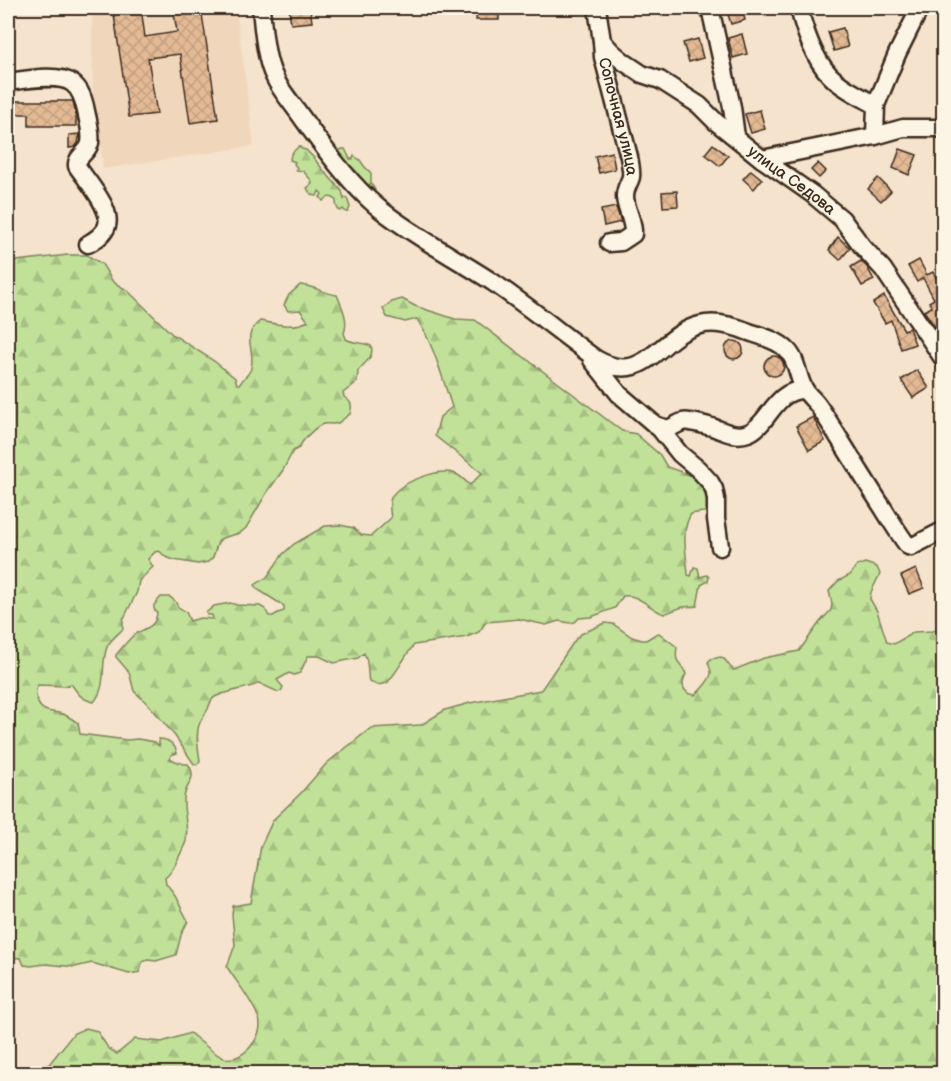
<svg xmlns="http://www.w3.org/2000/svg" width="951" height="1081" font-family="'Balsamiq Sans',sans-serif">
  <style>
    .built { fill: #f0d7bc }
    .forest { fill: url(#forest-firs); stroke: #7e855b; stroke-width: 1.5 }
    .building { fill: url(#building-cross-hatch); stroke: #3b2a1e; stroke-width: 1.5 }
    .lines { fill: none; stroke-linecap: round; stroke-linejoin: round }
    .minor-casing { stroke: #3b2a1e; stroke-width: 21 }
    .minor { stroke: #fcf5e5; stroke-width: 16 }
    .labels { text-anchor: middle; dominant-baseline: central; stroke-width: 4.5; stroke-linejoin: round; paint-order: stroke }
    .street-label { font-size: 16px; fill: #3b2a1e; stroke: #fcf5e5 }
  </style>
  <defs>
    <pattern id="forest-firs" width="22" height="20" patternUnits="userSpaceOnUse" patternTransform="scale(1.5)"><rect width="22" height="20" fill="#c1e098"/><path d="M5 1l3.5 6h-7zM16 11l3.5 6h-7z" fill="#a7c083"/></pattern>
    <pattern id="building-cross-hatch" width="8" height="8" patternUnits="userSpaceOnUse" patternTransform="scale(1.5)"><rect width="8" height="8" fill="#e4ba95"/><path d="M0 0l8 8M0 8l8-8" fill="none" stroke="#c4a080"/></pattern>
  </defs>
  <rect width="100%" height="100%" fill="#f5e3cd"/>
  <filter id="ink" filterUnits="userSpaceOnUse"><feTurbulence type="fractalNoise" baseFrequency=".0167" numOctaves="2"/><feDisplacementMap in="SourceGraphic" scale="12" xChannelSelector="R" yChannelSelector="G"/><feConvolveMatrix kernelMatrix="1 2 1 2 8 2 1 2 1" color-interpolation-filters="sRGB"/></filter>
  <g filter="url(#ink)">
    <polygon class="built" points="92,8 236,8 254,146 103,169 99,122 93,117"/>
    <g class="forest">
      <path d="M299,146L302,149L306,150L313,157L324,171L342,191L344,199L345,197L347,198L350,207L348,212H346L343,209L340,211C335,208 337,202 335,199C330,196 327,197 323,201L320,197L322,194L319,191L317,196C312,196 309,193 307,188L312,184L311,180L303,171L296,170L297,168L294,164L295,162L290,160L291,154Z"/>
      <polygon points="342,149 345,149 350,159 353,159 354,156 360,160 364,166 371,173 371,183 375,190 372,192 356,174 357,172 347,166 337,152"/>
      <path d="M68,255H87L102,264L113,282L127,290L172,334L214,361L235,378L237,384H240C243,378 250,374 251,368C256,348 240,337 260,321C275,324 294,329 308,321L300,310L288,311L284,305L289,295L300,285C313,286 324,293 337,295C342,307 349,320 344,333L346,339C354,344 363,342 371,346C375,357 364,363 358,371L357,382L343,393L344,397C351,402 353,404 350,414C346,416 342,421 338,423C334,425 328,423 323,424C315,427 302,440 299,448L293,451L283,470L266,494L246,528L240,533L222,538L218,542L213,557L208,562L198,564L174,560L166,557L159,551L155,552L148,559L153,567L139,581L137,592L123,620V629C117,635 110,640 107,647C100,665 108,685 94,702C80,699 78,693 71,684L65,686L38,685C35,690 35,693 37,699C40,715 54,710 65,715C69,717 74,720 78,723L80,734L127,740L138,739L155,742L159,746V739C168,739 175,744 177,753L171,755L170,759L184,764H188C199,780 185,782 184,799C183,813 189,827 186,841C184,848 179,856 176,863C173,869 170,874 165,878L166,884L175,896L188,921L181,935L176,955L156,961L148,960L142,962L140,972L129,974L92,963L75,967L46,964L31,966L24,965L21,958L8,957V262Z"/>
      <path d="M402,299L415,306L455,319L475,320L622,431L636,434L660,455L667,467L690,475L705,482L710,511L691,514C680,531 687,556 688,575L691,576L694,567L698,568L700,577L707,575L709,577L708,581L701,585L697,606C692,607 688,606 683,607C676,609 670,612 664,614C651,610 638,593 623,596L615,608L591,617L579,618L575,622L570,623L559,621L546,625L519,619L486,622L479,632L467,637L414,645C404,657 398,671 387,683L378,685L369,682C367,672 369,662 364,653L358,658L334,663L319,656H308L300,673L294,675L289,673L277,680L283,687L281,691L278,692L259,683C252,688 241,688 233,691C227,693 220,694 215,697C210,700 210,704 208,709C205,715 201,718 199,725C195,737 199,750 200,762L196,765L194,764L175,736L149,705L134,691L129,672L116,657V655C122,648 127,641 133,636C143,627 155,630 157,613L154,609V605L161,597H170L175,601L178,607L186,612L190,621L200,618L213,619L212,615H207L206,613L214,606L230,603L237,605L260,606L265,609L269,616H273L278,613L284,611V606L257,589L255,585L267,577L283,554L294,544L325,526L340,525L354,528L361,535L371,536L391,518C390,512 388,502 392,496C401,482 440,467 456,474C461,476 466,482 470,485L482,473L435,436L440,417L452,407C442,377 434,345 417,319L405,322L387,317L383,309L392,302Z"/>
      <path d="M865,563L877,567L880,574L871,592L870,599L877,611L887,642L894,644L914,632L933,631L943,625V1073H42L74,1033L86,1028L97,1031L108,1048L117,1054L135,1039L162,1042L190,1033C197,1039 216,1055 224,1058C242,1063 265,1036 259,1019C252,1000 238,984 227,967L235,945L232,915L233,906L251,903L261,846L273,820L300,794L327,763L371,728L421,725L445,710L470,703L541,690L575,640L581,634L605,623L613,624L632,637L642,640H646L656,634L659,633L677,647C674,666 681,660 686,674C680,684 683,694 695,695C700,691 711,679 711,673C711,669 709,666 708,662L711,659L721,657C728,660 727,666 734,670L764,658L799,651L820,622L831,610L832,604L829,591L838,581L850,575L857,566Z"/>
    </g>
    <g class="building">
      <polygon points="113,8 141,8 145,37 177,32 173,8 201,8 218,119 190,123 180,54 148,58 157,114 129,117"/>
      <polygon points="289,8 310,8 312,22 291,24"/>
      <polygon points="477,8 499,8 499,20 476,20"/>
      <polygon points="726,8 742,8 745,20 731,24"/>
      <polygon points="843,28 848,47 834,51 828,32"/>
      <polygon points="742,34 747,54 733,58 728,38"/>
      <polygon points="698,39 703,58 689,62 683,43"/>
      <polygon points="8,101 73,101 76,115 76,126 29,126 29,114 8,114"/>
      <polygon points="760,110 765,129 751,133 745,114"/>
      <polygon points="80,134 78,143 75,147 69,148 69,135"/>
      <polygon points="713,144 728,156 720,166 705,154"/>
      <polygon points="900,149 917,155 909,175 893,168"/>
      <polygon points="612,152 615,169 599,173 595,156"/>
      <polygon points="818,163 826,171 819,178 811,170"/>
      <polygon points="751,170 762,179 754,189 743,179"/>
      <polygon points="878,178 891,191 881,201 868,189"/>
      <polygon points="677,191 678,206 663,207 662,192"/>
      <polygon points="616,207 621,222 604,226 601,210"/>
      <polygon points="838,237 850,248 840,260 829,250"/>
      <polygon points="919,260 927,275 933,272 944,292 944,340 924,311 932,307 929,302 934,299 923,278 917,282 908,266"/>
      <polygon points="861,261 867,267 874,280 862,286 851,267"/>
      <polygon points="884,296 904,330 909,328 915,344 901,349 891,320 885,323 873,303"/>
      <circle cx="734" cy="350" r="9"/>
      <circle cx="774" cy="366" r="10"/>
      <polygon points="917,370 929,388 913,398 901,380"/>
      <polygon points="813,417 825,441 809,450 796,426"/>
      <polygon points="916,569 924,588 909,594 901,576"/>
    </g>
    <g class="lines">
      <defs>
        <g id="minor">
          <path d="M261,8C263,27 264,47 270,66C275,83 287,97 298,112C320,143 350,185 380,209C415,237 456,258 494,283C529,307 562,334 596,359C646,388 658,335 700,325C716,321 734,326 749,332C761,336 777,340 786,349C798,359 797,378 805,390C808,395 813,399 817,404C825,415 832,427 839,438C854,462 868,485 883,508C891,521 899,534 908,546L911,547L944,530"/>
          <path id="s1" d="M597,8L602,41L603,57L629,157C630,163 632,171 631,177C629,184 625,188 625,196C625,209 634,220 633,234L621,242L609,243"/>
          <polyline points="710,8 732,107 736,137"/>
          <path d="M799,8C805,33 815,64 836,81C848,91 863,98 876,105"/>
          <path id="s2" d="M602,41L612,52L624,62L642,74L660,80L699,105L716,122L762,159L812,194L842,219L862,246L883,269L944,360"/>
          <path d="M8,82C24,80 58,73 72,83C81,89 84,101 86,111C88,121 92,133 90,143C88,153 76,156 77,166C86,180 115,211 106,228C102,236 95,240 88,244"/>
          <polyline points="875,136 876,105 897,54 920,8"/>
          <polyline points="762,159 875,136 903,128 938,128 944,130"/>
          <polyline points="592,360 619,394 660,429 680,454 698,469 710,482 714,489 716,499 716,519 720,547"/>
          <path d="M655,425C660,426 664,429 669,428C678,426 679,420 690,422C697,423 705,425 712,427C724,431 735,438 748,433C769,425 774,389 805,390"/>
        </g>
      </defs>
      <use href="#minor" class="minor-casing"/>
      <use href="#minor" class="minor"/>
    </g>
  </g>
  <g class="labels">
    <g class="street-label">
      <text stroke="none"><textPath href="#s1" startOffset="111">Сопочная улица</textPath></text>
      <text stroke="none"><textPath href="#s2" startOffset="237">улица Седова</textPath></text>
    </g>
  </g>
  <rect width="951" height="1081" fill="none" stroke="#fcf5e5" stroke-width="30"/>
  <rect x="15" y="15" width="921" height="1051" fill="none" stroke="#3b2a1e" stroke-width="2" filter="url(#ink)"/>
</svg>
